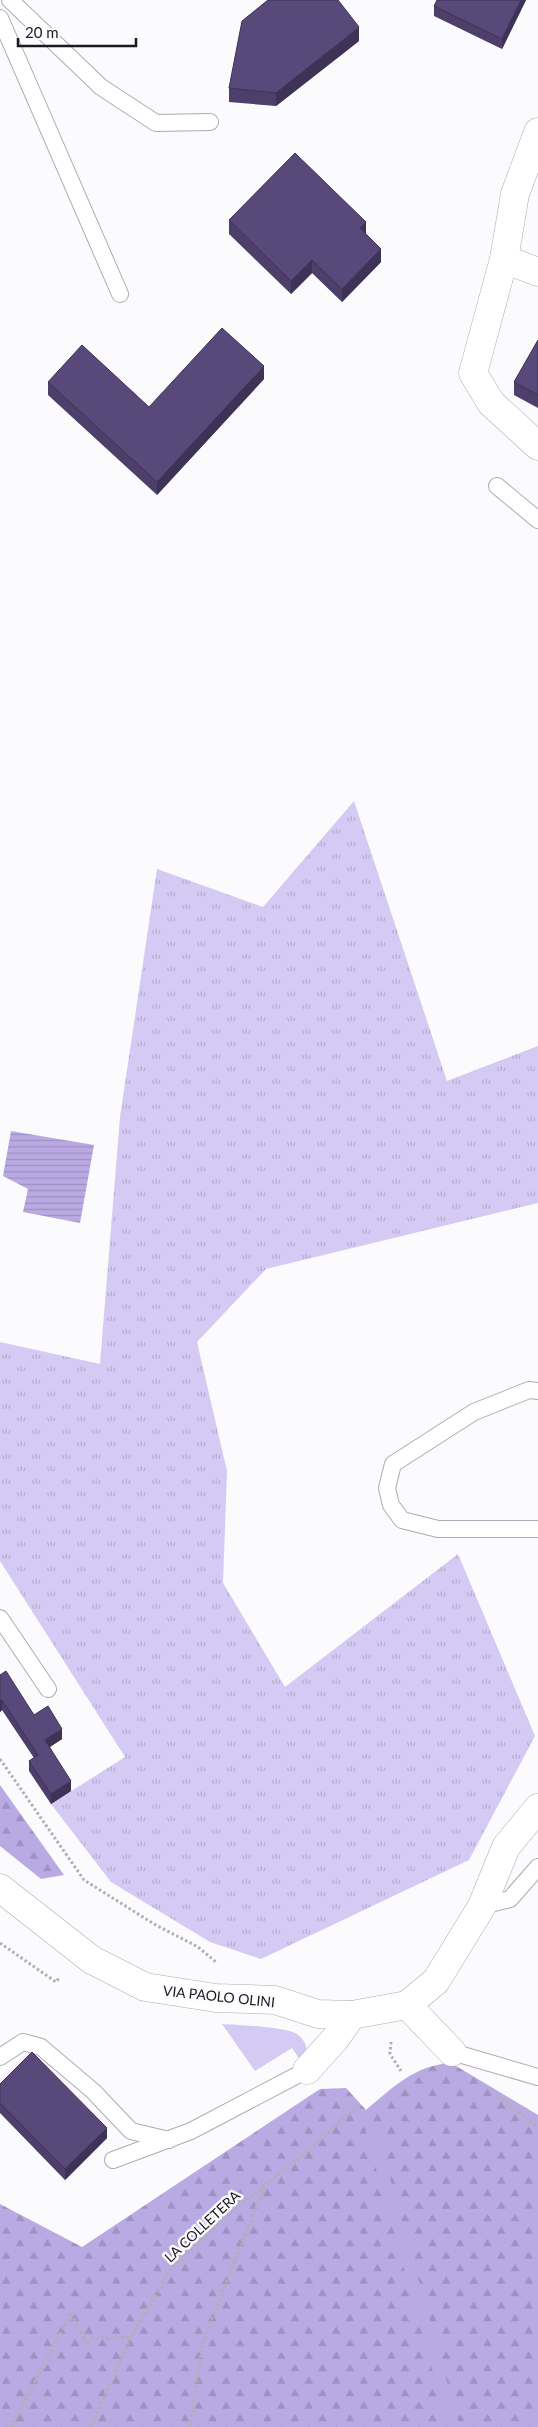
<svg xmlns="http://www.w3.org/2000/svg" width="538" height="2427" font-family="Lato,sans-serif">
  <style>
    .grass { fill: url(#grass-tufts) }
    .forest { fill: url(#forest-firs) }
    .garden { fill: #d5caf4 }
    .water { fill: url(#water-rules) }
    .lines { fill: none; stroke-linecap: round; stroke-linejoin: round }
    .stream { stroke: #baa9e2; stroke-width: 11 }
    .service-casing { stroke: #adaab7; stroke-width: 18 }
    .minor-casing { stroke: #adaab7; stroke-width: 29 }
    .path { stroke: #b0afb3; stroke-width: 3; stroke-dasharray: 2.5 2.5; stroke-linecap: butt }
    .service { stroke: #fff; stroke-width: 16 }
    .minor { stroke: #fff; stroke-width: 28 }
    .wall { fill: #4d3f6a }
    .shaded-wall { fill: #3e3356 }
    .building { fill: #59497b; stroke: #3e3356 }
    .labels { text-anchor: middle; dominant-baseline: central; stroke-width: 5; stroke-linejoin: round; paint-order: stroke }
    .street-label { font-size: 14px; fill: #1a191d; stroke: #fbfafd }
  </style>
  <defs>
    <pattern id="grass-tufts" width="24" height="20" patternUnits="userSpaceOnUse" patternTransform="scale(1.25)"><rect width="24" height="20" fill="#d5caf4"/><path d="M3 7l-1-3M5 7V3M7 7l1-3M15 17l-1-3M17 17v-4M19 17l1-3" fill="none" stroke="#b6add1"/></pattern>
    <pattern id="forest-firs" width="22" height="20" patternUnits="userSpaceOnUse" patternTransform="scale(1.25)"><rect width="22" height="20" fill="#baaae3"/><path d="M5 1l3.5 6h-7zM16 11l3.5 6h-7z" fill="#9f92c2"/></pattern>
    <pattern id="water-rules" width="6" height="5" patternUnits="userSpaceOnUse" patternTransform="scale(1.25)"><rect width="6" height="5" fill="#baa9e2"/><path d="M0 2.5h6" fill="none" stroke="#9f91c1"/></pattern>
  </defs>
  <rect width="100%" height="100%" fill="#fbfafd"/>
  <polygon class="grass" points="354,801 447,1081 538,1046 538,1203 266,1269 197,1342 227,1471 223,1583 285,1687 458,1554 535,1736 469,1860 261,1959 210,1942 111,1882 51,1804 125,1757 0,1561 0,1342 100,1364 120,1117 157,869 263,907"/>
  <g class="forest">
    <polygon points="0,1785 64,1875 41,1879 0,1846"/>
    <path d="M451,2063L538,2115V2427H0V2204L82,2247L320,2089L346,2088L366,2110C392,2088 415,2065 451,2063Z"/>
  </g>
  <path class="garden" d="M222,2024C237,2025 286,2027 297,2034C309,2042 308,2057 307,2070L292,2048L255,2071Z"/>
  <polygon class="water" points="11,1131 94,1145 80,1223 23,1212 28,1189 3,1176"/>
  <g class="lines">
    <polyline class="stream" points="371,2130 454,2427"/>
    <defs>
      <g id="service">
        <polyline points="10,0 101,87 156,123 210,122"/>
        <polyline points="0,18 120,294"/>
        <polyline points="497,486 538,520"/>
        <polyline points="538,1391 529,1390 474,1412 393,1464 387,1488 391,1505 402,1520 438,1529 538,1529"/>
        <polyline points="0,1618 48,1689"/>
        <polyline points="482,1906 510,1899 538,1867"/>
        <polyline points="452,2052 538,2077"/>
        <polyline points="0,2057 23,2042 41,2047 93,2091 131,2131 169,2140"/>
        <polyline points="113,2160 191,2131 307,2070"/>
      </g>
      <g id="minor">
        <polyline points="538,132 515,194 504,259 473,373 491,403 538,446"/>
        <polyline points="504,259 538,272"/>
        <polyline points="0,1888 92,1960 145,1987 216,1998 275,2000 318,2014 352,2015 407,2005 436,1981 482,1906 506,1847 538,1808"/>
        <polyline points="407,2005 452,2052"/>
        <polyline points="307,2070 335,2039 352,2015"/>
      </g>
    </defs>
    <use href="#service" class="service-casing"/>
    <use href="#minor" class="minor-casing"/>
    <g class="path">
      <polyline points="0,1759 84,1880 154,1924 198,1947 216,1962"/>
      <polyline points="0,1943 56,1982 60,1977"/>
      <polyline points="391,2042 390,2054 401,2071"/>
      <polyline points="498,2097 538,2127"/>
      <polyline points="11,2427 71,2313 87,2344 93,2339 131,2337"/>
      <polyline points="91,2427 131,2337 171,2269 227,2215 308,2151 360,2103"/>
      <polyline points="190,2427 203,2341 265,2185"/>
    </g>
    <use href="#service" class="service"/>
    <use href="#minor" class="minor"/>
  </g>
  <g class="wall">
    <polygon points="526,0 502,49 434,16 434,6"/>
    <polygon points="359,41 276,106 229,102 229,88"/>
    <polygon points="229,220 366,234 381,262 342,302 312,273 291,294 229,234"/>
    <polygon points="538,340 538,408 514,395 514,382"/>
    <polygon points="264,379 157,495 48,395 48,382 149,407"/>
    <polygon points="0,1675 34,1715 62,1739 50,1747 71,1791 51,1804 29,1771 29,1761 34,1758 2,1710 0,1712"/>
    <polygon points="0,2084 107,2138 65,2180 0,2113"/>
  </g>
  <g class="shaded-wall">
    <polygon points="521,0 526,0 502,49 502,39"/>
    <polygon points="359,27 359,41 276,106 276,93"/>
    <polygon points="366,222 366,235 360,228"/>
    <polygon points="381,249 381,262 342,302 342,289"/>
    <polygon points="312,260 312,273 291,294 291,281"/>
    <polygon points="264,366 264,379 157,495 157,482"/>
    <polygon points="2,1700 2,1710 0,1712 0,1701"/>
    <polygon points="62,1729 62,1739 45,1750 45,1740"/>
    <polygon points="71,1781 71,1791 51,1804 51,1794"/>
    <polygon points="107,2128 107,2138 65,2180 65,2169"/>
  </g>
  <g class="building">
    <polygon points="268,0 338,0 359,27 276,93 229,88 242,21"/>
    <polygon points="437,0 521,0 502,39 434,6"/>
    <polygon points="295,153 366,222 360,228 381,249 342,289 312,260 291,281 229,220"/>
    <polygon points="222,328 264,366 157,482 48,382 82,345 149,407"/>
    <polygon points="538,340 538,395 514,382"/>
    <polygon points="6,1671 34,1715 48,1706 62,1729 45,1740 71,1781 51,1794 29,1761 38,1755 2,1700 0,1701 0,1675"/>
    <polygon points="32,2052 107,2128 65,2169 0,2103 0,2084"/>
  </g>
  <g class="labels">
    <g class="street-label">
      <text transform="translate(219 1996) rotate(6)">VIA PAOLO OLINI</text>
      <text transform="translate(202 2226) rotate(-43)">LA COLLETERA</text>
    </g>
  </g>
  <path d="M18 38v8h118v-8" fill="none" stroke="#1a191d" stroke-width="2.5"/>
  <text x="25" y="38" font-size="15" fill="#1a191d" stroke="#fbfafd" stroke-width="4" paint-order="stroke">20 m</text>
</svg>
